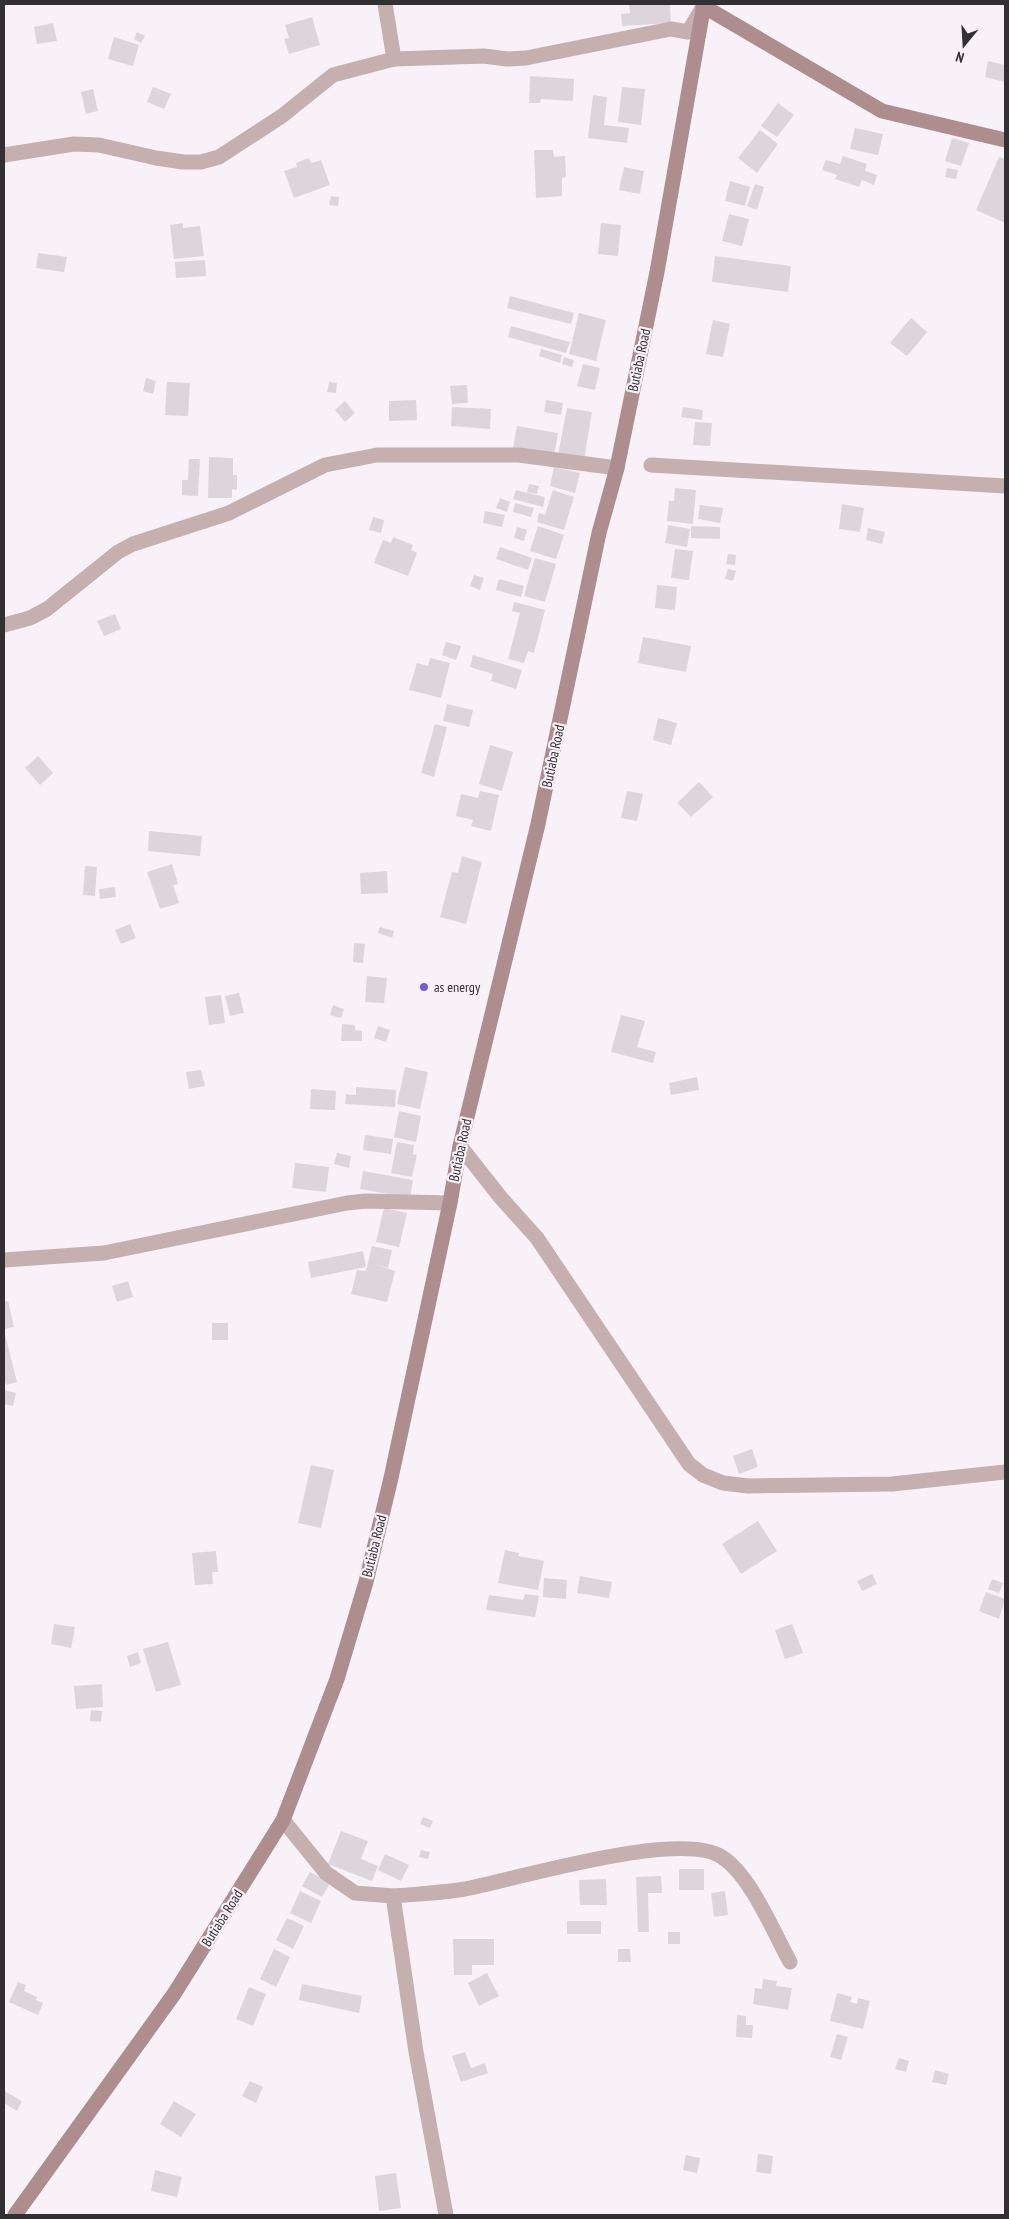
<svg xmlns="http://www.w3.org/2000/svg" width="1009" height="2219" font-family="'PT Sans Narrow',sans-serif">
  <style>
    .building { fill: #dcd6dc }
    .lines { fill: none; stroke-linecap: round; stroke-linejoin: round }
    .minor { stroke: #c5afaf; stroke-width: 15 }
    .secondary { stroke: #ad8d8e; stroke-width: 15 }
    .poi-dot { fill: #745cd6; stroke: #f8f1f8; stroke-width: 2 }
    .labels { text-anchor: middle; dominant-baseline: central; stroke-width: 4.5; stroke-linejoin: round; paint-order: stroke }
    .street-label { font-size: 14px; fill: #333033; stroke: #f8f1f8 }
    .poi-label { font-size: 14px; fill: #333033; stroke: #f8f1f8; text-anchor: start }
  </style>
  <rect width="100%" height="100%" fill="#f8f1f8"/>
  <g class="building">
    <polygon points="629,4 670,4 671,23 622,26 621,14 630,13"/>
    <polygon points="312,17 320,45 289,54 284,39 289,38 285,25"/>
    <polygon points="53,23 57,41 37,44 34,27"/>
    <polygon points="137,32 145,36 141,43 134,39"/>
    <polygon points="114,37 139,45 133,66 108,59"/>
    <polygon points="988,61 1005,65 1005,82 985,77"/>
    <polygon points="530,76 574,79 573,101 541,99 540,103 529,103"/>
    <polygon points="153,87 171,94 164,109 147,102"/>
    <polygon points="622,87 645,89 641,125 618,122"/>
    <polygon points="93,89 98,111 86,114 81,92"/>
    <polygon points="593,95 607,97 604,125 629,128 627,143 588,138"/>
    <polygon points="778,103 794,115 777,137 761,126"/>
    <polygon points="855,128 883,134 878,155 850,149"/>
    <polygon points="760,130 778,144 757,173 738,158"/>
    <polygon points="952,138 969,143 961,166 945,161"/>
    <polygon points="534,150 553,150 554,157 565,156 566,177 562,178 562,196 536,198"/>
    <polygon points="843,156 867,164 865,171 877,175 874,185 862,180 859,187 835,179 837,175 822,170 826,160 840,164"/>
    <polygon points="999,157 1005,159 1005,223 976,210"/>
    <polygon points="309,158 311,163 321,160 330,185 294,198 284,171 297,167 296,163"/>
    <polygon points="624,167 644,171 640,194 619,190"/>
    <polygon points="947,168 958,170 956,179 945,177"/>
    <polygon points="730,181 750,187 745,206 725,201"/>
    <polygon points="755,184 764,187 757,210 747,206"/>
    <polygon points="331,196 339,197 338,206 329,205"/>
    <polygon points="729,214 749,219 742,246 722,241"/>
    <polygon points="183,223 183,228 200,226 204,256 174,259 170,225"/>
    <polygon points="601,223 621,225 618,256 598,254"/>
    <polygon points="38,253 67,257 64,272 36,268"/>
    <polygon points="715,256 791,266 788,292 712,282"/>
    <polygon points="205,260 206,276 176,278 175,262"/>
    <polygon points="510,296 574,313 571,324 507,308"/>
    <polygon points="579,313 606,320 596,361 569,354"/>
    <polygon points="911,318 927,332 907,356 890,343"/>
    <polygon points="713,320 730,324 723,357 706,354"/>
    <polygon points="511,326 570,342 566,353 508,337"/>
    <polygon points="541,349 562,355 560,363 539,356"/>
    <polygon points="564,357 574,360 572,367 562,364"/>
    <polygon points="583,364 600,368 595,390 577,386"/>
    <polygon points="146,378 156,381 153,394 143,391"/>
    <polygon points="167,382 190,383 188,416 165,415"/>
    <polygon points="329,382 337,383 336,393 327,392"/>
    <polygon points="467,385 468,403 452,404 450,386"/>
    <polygon points="416,400 417,420 389,421 389,401"/>
    <polygon points="546,400 563,403 561,415 544,412"/>
    <polygon points="345,401 355,413 345,422 335,410"/>
    <polygon points="452,407 491,409 490,429 451,426"/>
    <polygon points="683,407 703,410 702,420 681,417"/>
    <polygon points="567,408 592,412 584,460 558,455"/>
    <polygon points="695,422 712,423 710,446 693,445"/>
    <polygon points="517,426 558,433 554,456 513,448"/>
    <polygon points="209,457 233,458 233,475 237,475 237,490 232,489 232,498 208,498"/>
    <polygon points="189,459 200,459 198,496 182,495 182,480 188,480"/>
    <polygon points="554,467 580,473 575,493 550,486"/>
    <polygon points="529,484 539,486 537,494 527,492"/>
    <polygon points="675,488 696,490 693,524 667,521 669,501 674,501"/>
    <polygon points="516,490 545,497 543,507 513,499"/>
    <polygon points="553,490 574,497 564,530 537,522 539,513 545,515"/>
    <polygon points="500,498 510,502 507,512 496,508"/>
    <polygon points="515,503 534,508 531,517 513,512"/>
    <polygon points="842,504 864,508 860,532 839,529"/>
    <polygon points="700,505 723,508 720,523 698,519"/>
    <polygon points="485,511 505,515 502,527 483,523"/>
    <polygon points="373,517 384,520 381,533 369,530"/>
    <polygon points="668,525 690,529 687,547 665,543"/>
    <polygon points="538,526 564,535 556,559 530,551"/>
    <polygon points="691,526 720,527 720,539 691,538"/>
    <polygon points="517,527 527,530 524,541 514,538"/>
    <polygon points="868,528 885,532 882,544 866,540"/>
    <polygon points="393,537 413,545 411,550 417,553 408,576 374,563 383,540 391,543"/>
    <polygon points="500,547 532,558 528,570 496,559"/>
    <polygon points="675,549 693,551 689,580 671,578"/>
    <polygon points="728,554 736,555 735,565 726,564"/>
    <polygon points="535,558 556,564 545,602 524,596"/>
    <polygon points="728,569 736,571 733,581 725,579"/>
    <polygon points="474,575 484,578 480,590 470,586"/>
    <polygon points="499,579 524,586 521,597 496,590"/>
    <polygon points="657,585 677,587 675,610 655,608"/>
    <polygon points="514,602 545,610 534,653 528,651 524,663 508,659 520,613 512,611"/>
    <polygon points="115,614 121,629 104,636 97,621"/>
    <polygon points="643,637 691,646 686,672 638,663"/>
    <polygon points="446,642 461,646 456,660 442,655"/>
    <polygon points="473,655 522,670 516,689 491,681 493,674 470,667"/>
    <polygon points="430,658 450,663 441,698 409,690 417,663 428,666"/>
    <polygon points="447,704 473,710 469,727 443,721"/>
    <polygon points="658,718 677,723 671,745 653,740"/>
    <polygon points="435,724 447,727 434,777 421,773"/>
    <polygon points="490,745 513,752 502,791 479,784"/>
    <polygon points="38,756 53,773 40,785 25,768"/>
    <polygon points="699,782 713,797 691,817 677,803"/>
    <polygon points="480,791 499,795 491,831 471,826 473,820 456,816 461,794 478,798"/>
    <polygon points="627,791 643,794 637,821 621,818"/>
    <polygon points="149,831 202,836 200,856 148,851"/>
    <polygon points="462,856 482,862 466,924 440,917 452,872 458,873"/>
    <polygon points="172,864 178,884 173,885 179,903 160,909 147,872"/>
    <polygon points="85,866 97,867 95,896 83,895"/>
    <polygon points="387,871 388,893 361,894 360,873"/>
    <polygon points="115,887 116,897 100,899 99,889"/>
    <polygon points="130,924 136,938 121,944 115,930"/>
    <polygon points="380,927 394,931 392,938 378,933"/>
    <polygon points="354,943 365,944 363,963 353,962"/>
    <polygon points="367,976 387,978 384,1003 365,1002"/>
    <polygon points="239,993 244,1013 230,1016 225,996"/>
    <polygon points="221,995 225,1023 209,1025 205,997"/>
    <polygon points="333,1005 344,1009 341,1018 330,1015"/>
    <polygon points="621,1015 645,1021 637,1047 656,1052 653,1063 611,1052"/>
    <polygon points="342,1024 355,1025 355,1030 362,1031 362,1041 341,1041"/>
    <polygon points="378,1026 390,1030 386,1042 374,1038"/>
    <polygon points="405,1067 428,1072 420,1109 397,1104"/>
    <polygon points="201,1070 205,1086 189,1089 186,1072"/>
    <polygon points="697,1077 699,1090 671,1095 669,1083"/>
    <polygon points="356,1087 396,1090 395,1107 345,1104 346,1094 356,1095"/>
    <polygon points="311,1089 336,1091 335,1110 310,1109"/>
    <polygon points="399,1111 421,1116 416,1142 394,1137"/>
    <polygon points="365,1135 393,1139 391,1154 363,1150"/>
    <polygon points="397,1142 414,1145 413,1154 417,1155 412,1177 391,1173"/>
    <polygon points="337,1153 351,1156 349,1168 334,1164"/>
    <polygon points="295,1163 329,1167 326,1192 292,1188"/>
    <polygon points="363,1171 413,1180 410,1198 360,1189"/>
    <polygon points="384,1208 407,1213 399,1247 376,1242"/>
    <polygon points="372,1246 392,1250 388,1268 376,1265 395,1271 387,1302 351,1294 357,1270 366,1271"/>
    <polygon points="363,1251 366,1267 311,1278 308,1262"/>
    <polygon points="128,1281 133,1297 117,1302 112,1286"/>
    <polygon points="8,1301 14,1327 4,1329 4,1302"/>
    <rect x="212" y="1323" width="16" height="17"/>
    <polygon points="4,1330 17,1382 6,1385 4,1377"/>
    <polygon points="4,1390 16,1393 13,1406 4,1404"/>
    <polygon points="752,1449 758,1467 739,1474 733,1456"/>
    <polygon points="311,1465 334,1470 321,1528 298,1523"/>
    <polygon points="758,1521 777,1551 741,1574 722,1544"/>
    <polygon points="505,1550 519,1553 518,1556 544,1561 538,1590 498,1583"/>
    <polygon points="216,1551 218,1572 212,1572 213,1584 195,1585 192,1553"/>
    <polygon points="872,1574 877,1584 862,1591 857,1581"/>
    <polygon points="580,1576 612,1582 609,1598 577,1593"/>
    <polygon points="544,1578 567,1580 566,1599 543,1597"/>
    <polygon points="992,1579 1003,1583 999,1593 988,1589"/>
    <polygon points="986,1592 1005,1599 999,1619 979,1611"/>
    <polygon points="525,1594 539,1596 535,1617 486,1610 489,1595 523,1600"/>
    <polygon points="54,1624 75,1627 71,1648 51,1644"/>
    <polygon points="792,1624 803,1653 785,1659 775,1630"/>
    <polygon points="168,1642 181,1685 156,1692 143,1649"/>
    <polygon points="138,1652 141,1663 130,1667 127,1656"/>
    <polygon points="102,1684 103,1707 76,1709 74,1686"/>
    <polygon points="91,1710 102,1711 101,1722 90,1721"/>
    <polygon points="423,1817 433,1821 430,1828 420,1824"/>
    <polygon points="341,1831 368,1841 361,1859 378,1866 372,1881 328,1864"/>
    <polygon points="421,1850 430,1852 428,1859 419,1857"/>
    <polygon points="385,1854 409,1865 401,1881 378,1870"/>
    <rect x="679" y="1869" width="25" height="21"/>
    <polygon points="310,1872 330,1883 322,1897 302,1886"/>
    <polygon points="661,1876 662,1893 648,1893 649,1932 638,1932 636,1877"/>
    <polygon points="606,1879 607,1905 580,1905 579,1880"/>
    <polygon points="300,1891 321,1901 311,1923 290,1913"/>
    <polygon points="725,1891 728,1915 714,1917 711,1893"/>
    <polygon points="287,1918 304,1926 293,1949 276,1940"/>
    <rect x="567" y="1921" width="34" height="13"/>
    <rect x="668" y="1932" width="12" height="12"/>
    <polygon points="453,1939 494,1939 494,1965 472,1965 472,1975 454,1975"/>
    <polygon points="274,1949 290,1957 276,1987 260,1979"/>
    <polygon points="618,1949 630,1949 631,1962 618,1962"/>
    <polygon points="487,1973 499,1996 479,2006 468,1983"/>
    <polygon points="763,1979 777,1981 776,1986 792,1988 788,2010 753,2004 755,1988 762,1989"/>
    <polygon points="18,1982 26,1985 24,1991 37,1997 36,2000 43,2003 38,2015 9,2002"/>
    <polygon points="302,1984 362,1996 359,2013 299,2000"/>
    <polygon points="249,1987 266,1994 253,2026 236,2019"/>
    <polygon points="837,1993 852,1997 850,2002 857,2004 858,1998 870,2001 863,2029 830,2021"/>
    <polygon points="737,2015 746,2016 746,2025 753,2025 752,2038 736,2037"/>
    <polygon points="837,2034 848,2037 841,2060 830,2057"/>
    <polygon points="465,2052 471,2068 485,2063 488,2073 461,2082 452,2056"/>
    <polygon points="899,2058 909,2061 906,2072 895,2069"/>
    <polygon points="935,2070 949,2074 946,2085 932,2082"/>
    <polygon points="250,2081 263,2087 256,2103 242,2096"/>
    <polygon points="4,2091 22,2101 17,2111 4,2103"/>
    <polygon points="174,2101 196,2114 181,2137 160,2124"/>
    <polygon points="758,2154 773,2156 771,2174 756,2172"/>
    <polygon points="686,2155 700,2158 697,2173 683,2170"/>
    <polygon points="155,2170 182,2177 177,2197 151,2191"/>
    <polygon points="396,2173 401,2208 379,2211 375,2176"/>
  </g>
  <g class="lines">
    <g class="minor">
      <polyline points="385,4 394,59"/>
      <polyline points="4,155 74,144 99,145 156,158 183,162 201,162 219,157 282,116 333,75 394,59 484,56 507,59 526,58 671,29 688,32 703,7"/>
      <polyline points="651,465 1005,486"/>
      <polyline points="4,625 30,618 47,609 118,552 133,544 229,513 325,465 377,455 519,455 617,468"/>
      <polyline points="460,1146 501,1198 537,1238 689,1464 703,1475 723,1483 748,1486 892,1484 1005,1472"/>
      <polyline points="4,1260 104,1253 347,1203 366,1201 450,1203"/>
      <polyline points="283,1820 326,1873 355,1893 393,1896 416,2052 446,2215"/>
      <path d="M393,1896C417,1894 441,1893 465,1889C517,1879 680,1829 722,1857C751,1876 773,1931 790,1962"/>
    </g>
    <g class="secondary">
      <polyline points="703,6 882,111 1005,140"/>
      <polyline points="15,2215 174,1994 283,1820 337,1679 366,1582 391,1478 450,1203 460,1146 538,824 599,533 617,468 657,272 704,4"/>
    </g>
  </g>
  <circle class="poi-dot" cx="424" cy="987" r="5"/>
  <g class="labels">
    <g class="street-label">
      <text transform="translate(639 360) rotate(-78)">Butiaba Road</text>
      <text transform="translate(553 756) rotate(-78)">Butiaba Road</text>
      <text transform="translate(460 1150) rotate(-78)">Butiaba Road</text>
      <text transform="translate(374 1546) rotate(-76)">Butiaba Road</text>
      <text transform="translate(222 1918) rotate(-58)">Butiaba Road</text>
    </g>
    <g class="poi-label">
      <text x="434" y="987">as energy</text>
    </g>
  </g>
  <rect width="1009" height="2219" fill="none" stroke="#333033" stroke-width="10"/>
  <g transform="translate(964 45) rotate(198)" stroke="#f8f1f8" stroke-width="4" paint-order="stroke">
  <path d="M0-4L9 19L0 12L-9 19Z" fill="#333033"/>
  <text y="-8" font-size="14" font-weight="bold" text-anchor="middle" fill="#333033">N</text>
  </g>
</svg>
